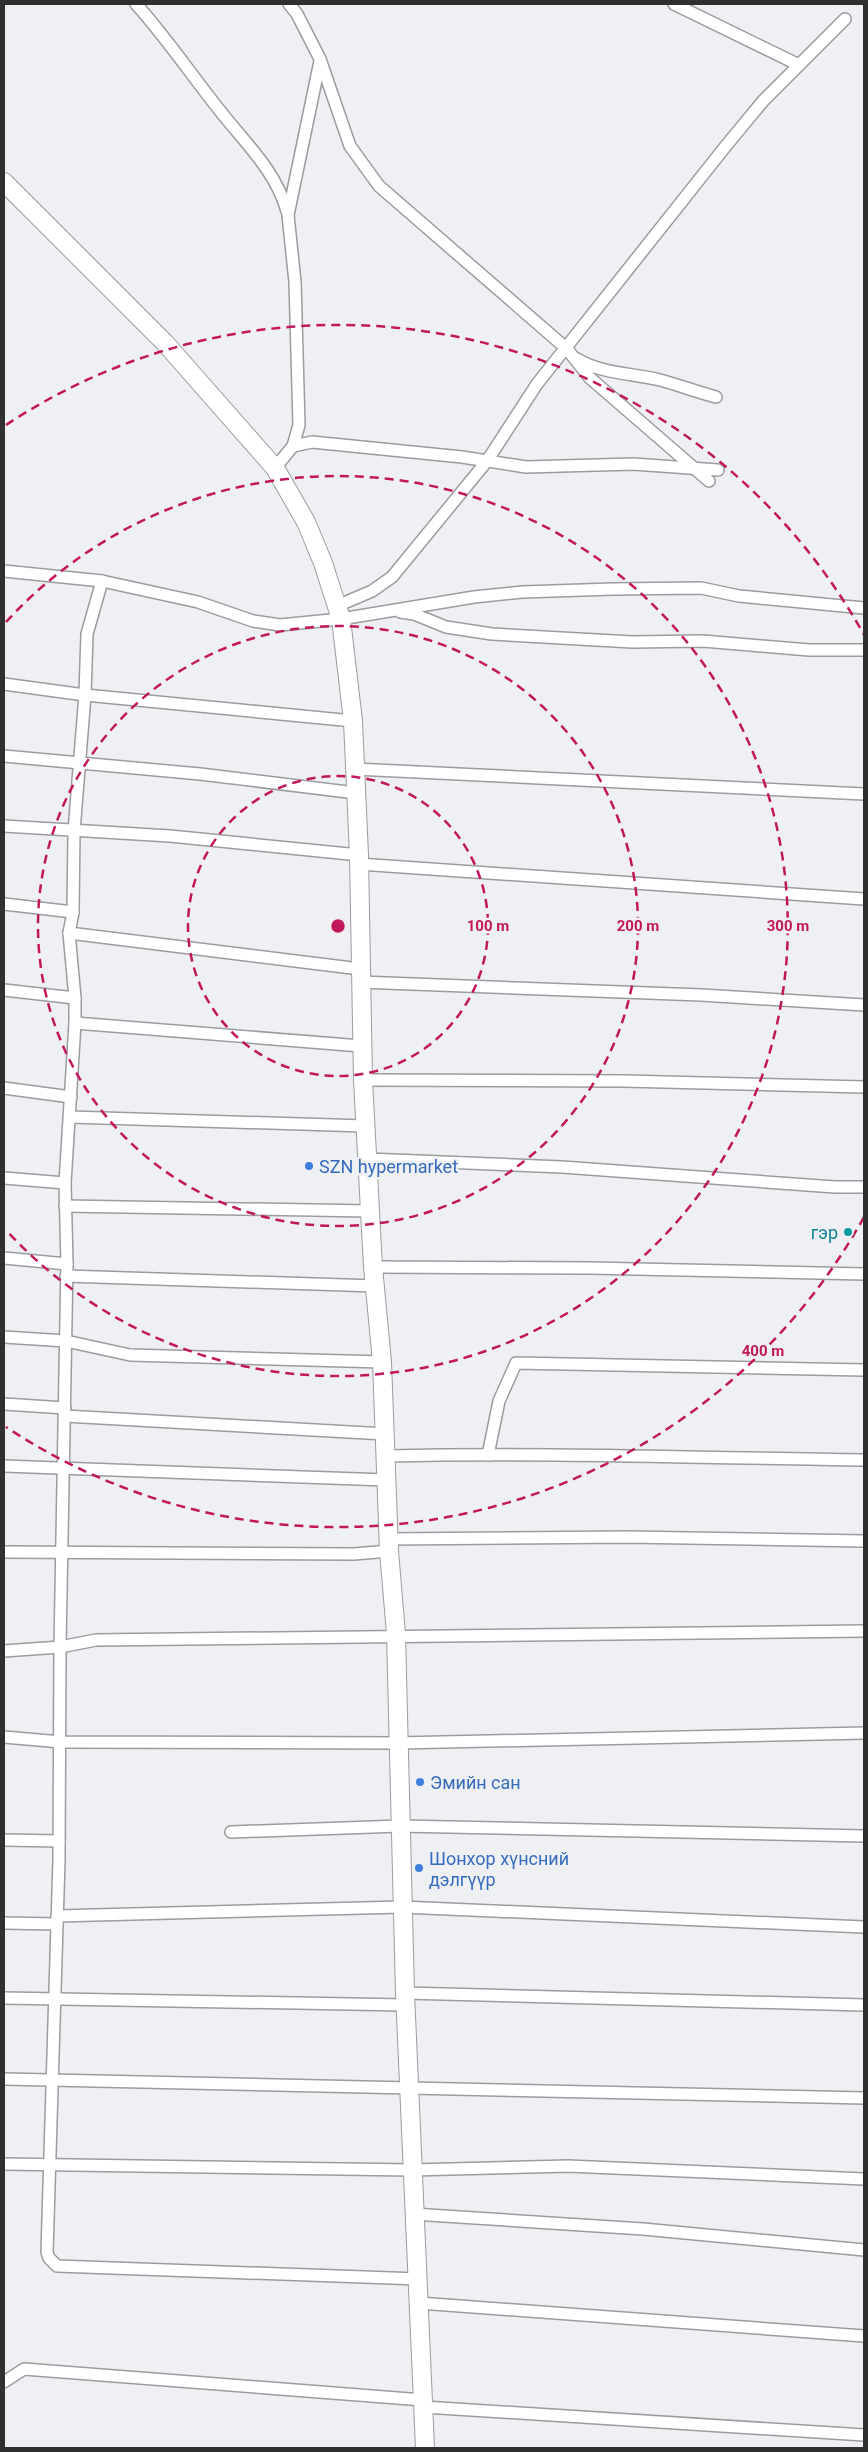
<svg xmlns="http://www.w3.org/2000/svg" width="868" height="2452" font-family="Roboto,sans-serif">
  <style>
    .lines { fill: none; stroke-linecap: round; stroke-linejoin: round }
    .minor-casing { stroke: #9b9c9f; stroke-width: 14 }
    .primary-casing { stroke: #9b9c9f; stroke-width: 20 }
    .minor { stroke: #fff; stroke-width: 11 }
    .primary { stroke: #fff; stroke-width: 18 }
    .ring { fill: none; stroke: #c2185b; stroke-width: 2.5; stroke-dasharray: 9 6 }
    .shop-dot { fill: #3f7fe0; stroke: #eff0f3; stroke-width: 2 }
    .culture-dot { fill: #0f9aa8; stroke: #eff0f3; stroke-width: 2 }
    .labels { text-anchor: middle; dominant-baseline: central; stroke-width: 5; stroke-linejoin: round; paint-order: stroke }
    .shop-label { font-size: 18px; fill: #366cbe; stroke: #eff0f3; text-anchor: start }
    .culture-label { font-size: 18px; fill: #0d838f; stroke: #eff0f3; text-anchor: end }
    .centre { fill: #c2185b; stroke: #eff0f3; stroke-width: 2.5 }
    .ring-label { font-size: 15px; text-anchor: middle; font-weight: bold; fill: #c2185b; stroke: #eff0f3; stroke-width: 5; stroke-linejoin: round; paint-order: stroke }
  </style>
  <rect width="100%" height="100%" fill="#eff0f3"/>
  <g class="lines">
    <defs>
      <g id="minor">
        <path d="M136,4C165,36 190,73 217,107C243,141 275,169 287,211"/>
        <polyline points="289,4 297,14 320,59 350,146 379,186 567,349 590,378 709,481"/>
        <polyline points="674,4 799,65"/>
        <path d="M577,359C602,374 632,373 660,380C679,385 697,392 716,397"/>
        <polyline points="293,446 312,442 462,457 526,467 633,464 718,470"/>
        <polyline points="275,468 293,446 299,425 295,282 288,215 320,61"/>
        <polyline points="4,571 102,581 198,602 253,621 280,625 341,619 474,597 522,592 613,589 701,588 739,596 864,608"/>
        <polyline points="102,581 87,634 85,695 74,831 73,912 69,933 75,998 75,1023 65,1183 67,1264 60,1647 59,1860 47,2252 49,2258 57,2266 419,2279"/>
        <polyline points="337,606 372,591 392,577 487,461 537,384 725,147 763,101 845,19"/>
        <polyline points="400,612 414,614 446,627 492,634 632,642 703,641 809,650 864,650"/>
        <polyline points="4,684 85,695 353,721"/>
        <polyline points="4,756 200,774 356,793"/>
        <polyline points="355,769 864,794"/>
        <polyline points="4,826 170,836 359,855"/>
        <polyline points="359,864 864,899"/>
        <polyline points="4,904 73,912"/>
        <polyline points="69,933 360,969"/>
        <polyline points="360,982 701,995 864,1005"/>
        <polyline points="4,990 75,998"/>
        <polyline points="75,1023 361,1046"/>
        <polyline points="363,1080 624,1081 864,1087"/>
        <polyline points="4,1088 71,1097"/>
        <polyline points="70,1117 365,1126"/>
        <polyline points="368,1159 562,1167 835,1187 864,1187"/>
        <polyline points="4,1178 65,1183"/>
        <polyline points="65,1206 370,1211"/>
        <polyline points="4,1258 67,1264"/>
        <polyline points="373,1267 589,1268 864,1274"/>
        <polyline points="66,1276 375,1286"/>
        <polyline points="4,1337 66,1341 130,1355 382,1362"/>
        <polyline points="4,1404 65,1408"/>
        <polyline points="65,1416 385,1434"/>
        <polyline points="488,1455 499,1401 516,1363 864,1370"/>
        <path d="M386,1456C545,1452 705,1458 864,1460"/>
        <polyline points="4,1466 386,1480"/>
        <polyline points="388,1539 627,1537 864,1541"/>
        <polyline points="4,1552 354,1554 389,1551"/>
        <polyline points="4,1651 60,1647 96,1640 864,1631"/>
        <polyline points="4,1737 61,1742 398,1743 864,1733"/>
        <polyline points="231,1832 400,1826 864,1836"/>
        <polyline points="4,1840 59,1841"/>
        <polyline points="57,1916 402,1907 864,1927"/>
        <polyline points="4,1923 57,1924"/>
        <polyline points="405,1993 864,2005"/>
        <polyline points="4,1998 405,2005"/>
        <polyline points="4,2079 864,2098"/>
        <polyline points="4,2164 412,2170 568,2166 864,2179"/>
        <polyline points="413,2214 643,2229 864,2250"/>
        <polyline points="419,2303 864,2336"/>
        <polyline points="4,2382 24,2369 423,2400"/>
        <polyline points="424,2407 864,2435"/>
      </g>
      <polyline id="primary" points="4,182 165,343 275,468 306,522 323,563 341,619 353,721 359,855 363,1080 373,1267 382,1362 389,1551 396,1634 405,1993 425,2448"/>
    </defs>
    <use href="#minor" class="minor-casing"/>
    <use href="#primary" class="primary-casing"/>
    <use href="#minor" class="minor"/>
    <use href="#primary" class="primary"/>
  </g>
  <g class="ring">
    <circle cx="338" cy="926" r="150"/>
    <circle cx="338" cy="926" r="300"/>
    <path d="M6 622A450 450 0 1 1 6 1230"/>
    <path d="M864 1217A601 601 0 0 1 6 1427M6 425A601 601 0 0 1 864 635"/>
  </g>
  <g class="shop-dot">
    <circle cx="309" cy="1166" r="5"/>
    <circle cx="420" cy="1782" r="5"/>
    <circle cx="419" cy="1868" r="5"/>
  </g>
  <circle class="culture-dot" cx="848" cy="1232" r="5"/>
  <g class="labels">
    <g class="shop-label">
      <text x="319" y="1166">SZN hypermarket</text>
      <text x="430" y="1782">Эмийн сан</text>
      <text x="429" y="1858">Шонхор хүнсний<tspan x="429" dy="21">дэлгүүр</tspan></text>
    </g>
    <g class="culture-label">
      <text x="838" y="1232">гэр</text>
    </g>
  </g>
  <circle cx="338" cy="926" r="8" class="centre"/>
  <g class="ring-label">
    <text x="488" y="931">100 m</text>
    <text x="638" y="931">200 m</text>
    <text x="788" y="931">300 m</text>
    <text x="763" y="1356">400 m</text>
  </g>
  <rect width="868" height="2452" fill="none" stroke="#303031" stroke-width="10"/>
</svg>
